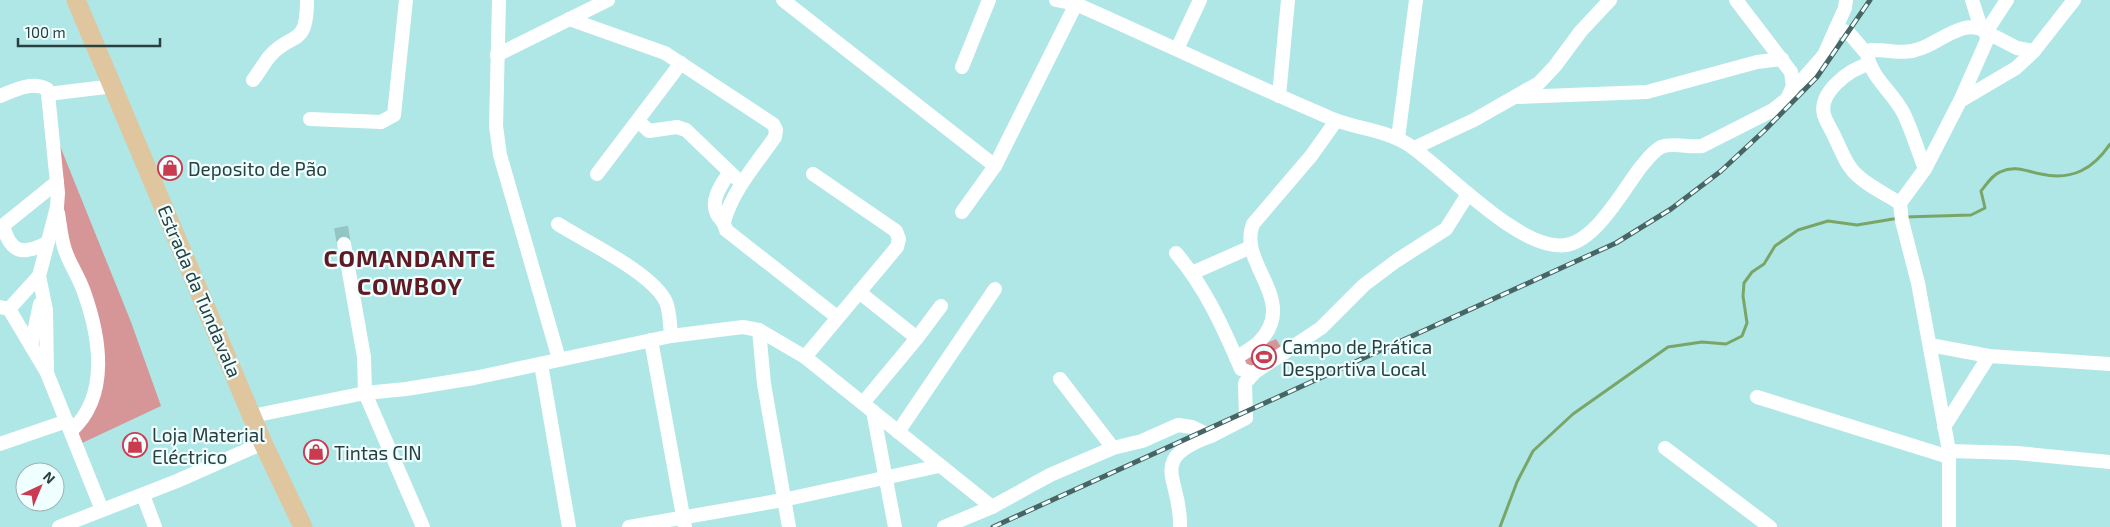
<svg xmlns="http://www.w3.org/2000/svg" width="2110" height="527" font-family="'Exo 2',sans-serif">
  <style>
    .green { fill: #d69597 }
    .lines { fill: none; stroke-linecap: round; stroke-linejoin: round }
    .stream { stroke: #79a667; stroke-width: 3 }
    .minor-tunnel { stroke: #94c5c5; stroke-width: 14; stroke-dasharray: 14 7; stroke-linecap: butt }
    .minor { stroke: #fff; stroke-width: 14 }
    .major { stroke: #dfc69f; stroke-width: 19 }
    .rail-casing { stroke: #486565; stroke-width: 5 }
    .rail { stroke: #effefe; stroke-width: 3; stroke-dasharray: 9; stroke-linecap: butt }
    .labels { text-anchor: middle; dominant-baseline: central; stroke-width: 4.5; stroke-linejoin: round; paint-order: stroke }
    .poi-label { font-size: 19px; fill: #2a4040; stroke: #effefe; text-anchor: start }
    .street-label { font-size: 19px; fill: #2a4040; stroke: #effefe }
    .district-label { font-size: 24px; font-weight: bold; letter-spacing: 1px; fill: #5f1a23; stroke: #effefe }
  </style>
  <rect width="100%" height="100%" fill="#afe6e6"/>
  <g class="green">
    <polygon points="56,136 131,322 161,406 80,444 74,434 103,372 83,281 64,227"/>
    <polygon points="1276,339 1281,347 1251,373 1242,354"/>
  </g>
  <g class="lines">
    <g class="stream">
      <path d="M1905,217L1971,215L1985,208L1981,191C1986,185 1992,175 2000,172C2015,165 2025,171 2041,174C2072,181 2093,169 2110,144"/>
      <polyline points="1500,527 1517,482 1533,451 1573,414 1668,347 1702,342 1726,344 1742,336 1747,323 1743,296 1744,283 1752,272 1764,264 1775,246 1798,230 1828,221 1857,225 1899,218"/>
    </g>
    <polyline class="minor-tunnel" points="341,227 344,244"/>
    <g class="minor">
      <polyline points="499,0 496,126 500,155 559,359"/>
      <polyline points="783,0 995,166"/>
      <path d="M1056,0L1076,4C1160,41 1243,81 1328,117C1354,129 1385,129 1409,145C1446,170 1520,252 1566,245C1596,240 1622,192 1640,168C1646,161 1653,151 1661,147C1674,142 1689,148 1702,146L1773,110L1787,99L1793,86L1802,80L1824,55L1836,28"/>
      <polyline points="1736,0 1791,72 1793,86"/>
      <polyline points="1846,0 1845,8 1836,28 1849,33 1867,54"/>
      <polyline points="1972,0 1981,28"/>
      <polyline points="2007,0 1986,32 2017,48 2034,51"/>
      <path d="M569,19L665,53L773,124L776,130L775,137C757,163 732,191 724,222"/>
      <polyline points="1177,49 1200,0"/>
      <polyline points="497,55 608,0"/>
      <path d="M1869,64C1850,69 1818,92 1824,115C1827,124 1833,132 1836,140C1842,152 1847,167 1858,176C1870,187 1887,195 1900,203"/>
      <polyline points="962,67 989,0"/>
      <path d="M253,80C259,72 263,65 269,57C291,30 307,50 307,0"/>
      <polyline points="48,94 114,86"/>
      <path d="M0,96C15,90 31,81 47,89L48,94L58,193L57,207L39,276L46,310L47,373L102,510"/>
      <polyline points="1279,96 1288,0"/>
      <polyline points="1517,97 1647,92 1757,62 1782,59"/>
      <polyline points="1960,101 2016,68 2034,51 2074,0"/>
      <polyline points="310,119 381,122 394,115 406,0"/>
      <polyline points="638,121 649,131 677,127 686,130 736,178"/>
      <polyline points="1398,138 1416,0"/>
      <polyline points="1414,148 1474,120 1539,83 1555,66 1581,31 1610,0"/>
      <path d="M1925,169C1918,151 1912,131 1904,114C1893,92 1871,78 1867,54L1871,50C1890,49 1902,56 1922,48C1941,41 1966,17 1986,32L1987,40L1960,101L1925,169L1900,203L1902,221L1918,283L1949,451V527"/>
      <path d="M729,173C721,185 709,201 718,216C722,221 725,223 726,230L837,317"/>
      <polyline points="597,174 681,63"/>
      <polyline points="962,212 995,166 1076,4"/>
      <path d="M58,213C60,225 61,238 65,250C70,265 79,277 84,292C100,337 110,396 71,431"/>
      <path d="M558,224C586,242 653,273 666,302C670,311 670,326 671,336"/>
      <path d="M3,226C11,254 23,255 47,243"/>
      <polyline points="0,228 57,182"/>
      <polyline points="344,244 364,357 365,393 423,527"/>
      <path d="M1176,253C1205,287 1224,329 1241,369L1251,373L1255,372"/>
      <polyline points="1192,273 1251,247"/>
      <polyline points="859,292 917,338"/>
      <polyline points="0,307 9,309 46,371"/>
      <polyline points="9,309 39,276"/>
      <polyline points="759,330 764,384 789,527"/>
      <polyline points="651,340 685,527"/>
      <polyline points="1930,345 1989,356 2110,364"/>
      <polyline points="31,346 40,304"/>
      <polyline points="805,357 897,247 899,239 896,231 813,174"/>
      <path d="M1236,358C1243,353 1253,348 1259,342C1300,300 1237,264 1253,224L1311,156L1336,121"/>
      <polyline points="541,364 569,527"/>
      <polyline points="1060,379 1113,448"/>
      <polyline points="1757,397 1949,457"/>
      <polyline points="863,403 917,338 941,306"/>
      <polyline points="873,411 895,527"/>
      <polyline points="252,416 365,393 406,389 474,378 671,336 743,327 759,330 805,357 992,507"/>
      <polyline points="1944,427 1989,356"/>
      <polyline points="898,432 995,289"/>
      <polyline points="0,444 67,421"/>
      <polyline points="1665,448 1770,527"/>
      <polyline points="1949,451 2017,453 2110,462"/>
      <polyline points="143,495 155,527"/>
      <polyline points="59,527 177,481 263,443"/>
      <polyline points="629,527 783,500 939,466"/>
      <polyline points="944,527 992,507 1050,475 1113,448 1142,441 1178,425 1192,427 1211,436 1246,418 1245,383 1255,372 1321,328 1364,285 1396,261 1446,229 1468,194"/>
      <path d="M1180,527C1182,478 1145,460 1211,436"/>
    </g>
    <polyline class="major" points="76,0 263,443 303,527"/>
    <defs>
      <polyline id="rail" points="993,527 1616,243 1671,209 1721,171 1765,130 1817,77 1870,0"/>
    </defs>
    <use href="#rail" class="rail-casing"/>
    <use href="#rail" class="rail"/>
  </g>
  <defs>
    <symbol id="shop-ring" viewBox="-11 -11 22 22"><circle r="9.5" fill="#effefe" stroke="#cb3b50" stroke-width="1.5"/><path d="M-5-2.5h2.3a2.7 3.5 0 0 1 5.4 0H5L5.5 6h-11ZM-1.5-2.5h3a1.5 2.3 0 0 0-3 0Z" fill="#cb3b50"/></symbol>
    <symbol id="stadium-ring" viewBox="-11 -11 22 22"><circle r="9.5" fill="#effefe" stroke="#cb3b50" stroke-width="1.5"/><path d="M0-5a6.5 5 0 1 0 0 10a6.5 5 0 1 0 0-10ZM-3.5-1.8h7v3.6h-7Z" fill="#cb3b50"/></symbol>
  </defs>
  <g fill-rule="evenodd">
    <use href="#shop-ring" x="156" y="154" width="28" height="28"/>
    <use href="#stadium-ring" x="1250" y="343" width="28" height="28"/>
    <use href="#shop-ring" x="121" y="431" width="28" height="28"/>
    <use href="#shop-ring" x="302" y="438" width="28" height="28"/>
  </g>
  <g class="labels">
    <g class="poi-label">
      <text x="188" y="168">Deposito de Pão</text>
      <text x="1282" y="346">Campo de Prática<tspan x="1282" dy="22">Desportiva Local</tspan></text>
      <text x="152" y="434">Loja Material<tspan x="152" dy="22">Eléctrico</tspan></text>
      <text x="334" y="452">Tintas CIN</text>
    </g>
    <g class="street-label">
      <text transform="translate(200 291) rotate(67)">Estrada da Tundavala</text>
    </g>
    <g class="district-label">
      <text x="410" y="257">COMANDANTE<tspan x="410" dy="28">COWBOY</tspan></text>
    </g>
  </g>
  <g transform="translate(40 487) rotate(44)"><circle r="24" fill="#effefe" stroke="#a0b2b2"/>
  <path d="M0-4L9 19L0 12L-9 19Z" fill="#cb3b50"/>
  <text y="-8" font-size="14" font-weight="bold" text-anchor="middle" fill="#2a4040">N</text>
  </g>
  <path d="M18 38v8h142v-8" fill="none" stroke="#2a4040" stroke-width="2.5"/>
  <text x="25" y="38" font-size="15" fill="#2a4040" stroke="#effefe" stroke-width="4" paint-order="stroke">100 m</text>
</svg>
